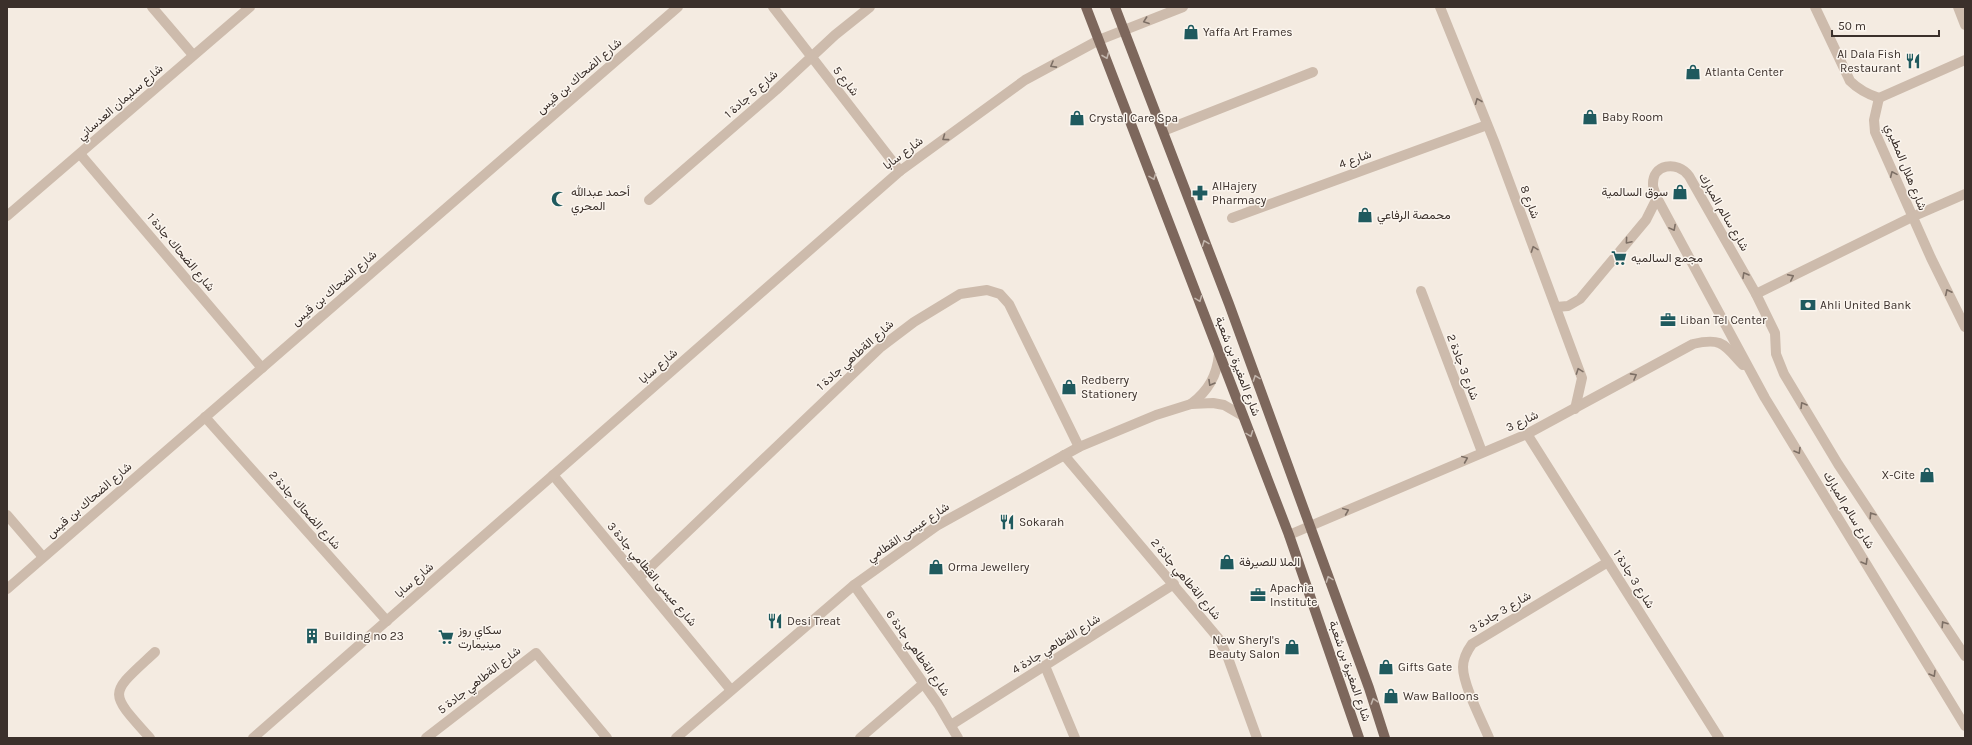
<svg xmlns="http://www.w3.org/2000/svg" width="1972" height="745" font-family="Karla,Vazirmatn,sans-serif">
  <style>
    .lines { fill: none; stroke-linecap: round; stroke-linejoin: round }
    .minor { stroke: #cdbbac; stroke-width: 10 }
    .major { stroke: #7d675c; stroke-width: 10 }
    .oneway { stroke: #7d6f65 }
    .oneway2 { stroke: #c2b5ac }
    .labels { text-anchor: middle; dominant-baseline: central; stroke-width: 3; stroke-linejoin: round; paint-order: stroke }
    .poi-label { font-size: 12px; fill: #3b302b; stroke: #fbf5ee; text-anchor: start }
    .street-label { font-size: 12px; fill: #3b302b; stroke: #fbf5ee }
  </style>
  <rect width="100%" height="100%" fill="#f4ebe1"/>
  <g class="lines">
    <g class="minor">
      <polyline points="152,7 193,55"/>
      <polyline points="773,7 900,171"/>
      <polyline points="1440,7 1494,141 1582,378 1575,409"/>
      <path d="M1815,7L1850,81C1859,90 1867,94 1879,98"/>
      <polyline points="1958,7 1965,25"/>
      <polyline points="1879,98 1874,120 1875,132 1931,258 1965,327"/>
      <polyline points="1879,98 1965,60"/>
      <polyline points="1163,131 1313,72"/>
      <polyline points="80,154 262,368"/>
      <polyline points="649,200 776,90 835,35 870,7"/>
      <polyline points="7,216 250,7"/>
      <polyline points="1232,218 1487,125"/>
      <polyline points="1421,291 1482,452"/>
      <polyline points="1756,294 1912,217 1965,194"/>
      <polyline points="1556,307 1568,306 1580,299 1646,220 1657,198"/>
      <path d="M1191,404C1208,391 1217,376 1219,354"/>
      <polyline points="205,417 387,621"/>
      <polyline points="1527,434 1719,738"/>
      <polyline points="1064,455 1219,639 1228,658 1257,738"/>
      <polyline points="553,475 731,690"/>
      <polyline points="7,515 43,557"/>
      <path d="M1289,535L1527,434L1693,344C1723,337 1724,345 1743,365"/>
      <polyline points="639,578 881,347 914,322 960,294 987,290 1000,294 1009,304 1079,447"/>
      <polyline points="854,585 938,704 958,738"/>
      <polyline points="7,589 678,7"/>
      <path d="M1965,656L1838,464L1784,374L1776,354L1775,333L1756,294L1689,176C1677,160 1652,164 1653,185C1653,189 1656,194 1657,198L1765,398L1965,726"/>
      <polyline points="1045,666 1075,738"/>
      <polyline points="951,725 1174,584"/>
      <path d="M150,738C107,690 109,695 155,652"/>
      <polyline points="253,738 900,171 1025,80 1099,40 1183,7"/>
      <polyline points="426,738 536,653 607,738"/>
      <polyline points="676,738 854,585 938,525 1079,447 1156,415 1191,404 1213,403 1224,405 1243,416"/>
      <polyline points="860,738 923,684"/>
      <path d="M1489,738C1482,721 1463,685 1463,667C1463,658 1467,651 1472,644L1608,562"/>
    </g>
    <g class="major">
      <polyline points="1086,7 1289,535 1359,738"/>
      <polyline points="1115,7 1229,304 1369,688 1385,738"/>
    </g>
  </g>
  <defs><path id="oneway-chevron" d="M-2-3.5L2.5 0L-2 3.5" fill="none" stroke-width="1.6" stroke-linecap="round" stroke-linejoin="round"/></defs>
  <g class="oneway">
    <use href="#oneway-chevron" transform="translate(1146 21) rotate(160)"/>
    <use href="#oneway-chevron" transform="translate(1053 65) rotate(151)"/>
    <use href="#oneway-chevron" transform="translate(1478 101) rotate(-112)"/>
    <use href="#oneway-chevron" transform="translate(945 138) rotate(144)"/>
    <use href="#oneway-chevron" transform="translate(1893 174) rotate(-114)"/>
    <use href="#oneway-chevron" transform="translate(1673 228) rotate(62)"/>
    <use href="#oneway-chevron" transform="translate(1628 241) rotate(130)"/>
    <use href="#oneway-chevron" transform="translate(1534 249) rotate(-110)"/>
    <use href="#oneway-chevron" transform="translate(1745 275) rotate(-120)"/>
    <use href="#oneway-chevron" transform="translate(1791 277) rotate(-26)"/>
    <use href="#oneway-chevron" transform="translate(1948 292) rotate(-116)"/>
    <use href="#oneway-chevron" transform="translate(1579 371) rotate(-110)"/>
    <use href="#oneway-chevron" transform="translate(1634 376) rotate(-29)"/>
    <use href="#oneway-chevron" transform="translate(1211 383) rotate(120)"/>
    <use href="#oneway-chevron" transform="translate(1803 405) rotate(-121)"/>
    <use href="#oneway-chevron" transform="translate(1798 451) rotate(59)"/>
    <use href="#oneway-chevron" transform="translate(1465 459) rotate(-23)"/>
    <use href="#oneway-chevron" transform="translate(1346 511) rotate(-23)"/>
    <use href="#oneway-chevron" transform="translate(1872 515) rotate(-123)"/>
    <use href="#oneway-chevron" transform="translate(1865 562) rotate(59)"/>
    <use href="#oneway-chevron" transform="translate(1944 624) rotate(-123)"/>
    <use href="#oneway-chevron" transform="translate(1933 674) rotate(59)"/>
  </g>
  <g class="oneway2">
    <use href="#oneway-chevron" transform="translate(1106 56) rotate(68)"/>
    <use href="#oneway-chevron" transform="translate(1153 177) rotate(69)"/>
    <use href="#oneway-chevron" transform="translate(1205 243) rotate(-111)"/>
    <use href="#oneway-chevron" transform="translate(1199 299) rotate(69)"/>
    <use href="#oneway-chevron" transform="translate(1256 378) rotate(-110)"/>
    <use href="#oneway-chevron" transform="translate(1250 434) rotate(69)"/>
    <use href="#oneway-chevron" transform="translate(1329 579) rotate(-110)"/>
    <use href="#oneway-chevron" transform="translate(1374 701) rotate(-108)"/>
  </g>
  <defs>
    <symbol id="shop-bare" viewBox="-9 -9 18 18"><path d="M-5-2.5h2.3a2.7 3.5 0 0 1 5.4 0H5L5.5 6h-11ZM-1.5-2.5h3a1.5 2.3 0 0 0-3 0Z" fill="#1f5a5e" stroke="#fbf5ee" stroke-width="2.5" paint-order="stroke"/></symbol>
    <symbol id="restaurant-bare" viewBox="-9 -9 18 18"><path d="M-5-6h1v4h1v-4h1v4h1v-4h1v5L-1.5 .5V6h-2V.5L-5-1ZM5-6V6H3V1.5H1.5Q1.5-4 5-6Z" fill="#1f5a5e" stroke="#fbf5ee" stroke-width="2.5" paint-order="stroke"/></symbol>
    <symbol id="pharmacy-bare" viewBox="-9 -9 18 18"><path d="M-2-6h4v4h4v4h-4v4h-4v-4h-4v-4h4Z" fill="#1f5a5e" stroke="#fbf5ee" stroke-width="2.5" paint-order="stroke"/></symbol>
    <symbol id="mosque-bare" viewBox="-9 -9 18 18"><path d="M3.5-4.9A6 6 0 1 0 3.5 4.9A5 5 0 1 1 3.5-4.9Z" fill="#1f5a5e" stroke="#fbf5ee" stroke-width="2.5" paint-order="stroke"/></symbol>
    <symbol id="supermarket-bare" viewBox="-9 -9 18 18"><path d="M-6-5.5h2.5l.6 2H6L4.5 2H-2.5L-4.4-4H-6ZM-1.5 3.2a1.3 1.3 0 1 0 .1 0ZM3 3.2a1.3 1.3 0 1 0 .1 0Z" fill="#1f5a5e" stroke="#fbf5ee" stroke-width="2.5" paint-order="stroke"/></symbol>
    <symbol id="bank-bare" viewBox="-9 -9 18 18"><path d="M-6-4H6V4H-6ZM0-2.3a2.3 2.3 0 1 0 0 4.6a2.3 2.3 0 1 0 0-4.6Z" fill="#1f5a5e" stroke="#fbf5ee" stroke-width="2.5" paint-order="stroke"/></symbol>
    <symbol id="office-bare" viewBox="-9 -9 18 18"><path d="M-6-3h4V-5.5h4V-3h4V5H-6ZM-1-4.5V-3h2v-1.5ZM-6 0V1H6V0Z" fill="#1f5a5e" stroke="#fbf5ee" stroke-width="2.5" paint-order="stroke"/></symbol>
    <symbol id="building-bare" viewBox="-9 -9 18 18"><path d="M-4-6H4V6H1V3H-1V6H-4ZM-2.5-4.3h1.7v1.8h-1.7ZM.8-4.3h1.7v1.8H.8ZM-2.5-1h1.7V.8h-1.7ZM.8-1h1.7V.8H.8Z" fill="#1f5a5e" stroke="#fbf5ee" stroke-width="2.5" paint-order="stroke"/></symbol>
  </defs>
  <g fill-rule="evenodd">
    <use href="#shop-bare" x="1180" y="21" width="22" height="22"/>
    <use href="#restaurant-bare" x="1902" y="50" width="22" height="22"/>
    <use href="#shop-bare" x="1682" y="61" width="22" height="22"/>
    <use href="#shop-bare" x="1579" y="106" width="22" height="22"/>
    <use href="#shop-bare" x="1066" y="107" width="22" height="22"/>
    <use href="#shop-bare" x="1669" y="181" width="22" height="22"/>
    <use href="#pharmacy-bare" x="1189" y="182" width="22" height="22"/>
    <use href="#mosque-bare" x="548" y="188" width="22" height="22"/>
    <use href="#shop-bare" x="1354" y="204" width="22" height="22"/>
    <use href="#supermarket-bare" x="1608" y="247" width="22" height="22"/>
    <use href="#bank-bare" x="1797" y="294" width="22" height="22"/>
    <use href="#office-bare" x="1657" y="309" width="22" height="22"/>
    <use href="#shop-bare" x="1058" y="376" width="22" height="22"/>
    <use href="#shop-bare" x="1916" y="464" width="22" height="22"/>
    <use href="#restaurant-bare" x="996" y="511" width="22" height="22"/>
    <use href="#shop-bare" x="1216" y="551" width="22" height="22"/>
    <use href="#shop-bare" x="925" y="556" width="22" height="22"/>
    <use href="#office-bare" x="1247" y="584" width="22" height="22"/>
    <use href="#restaurant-bare" x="764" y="610" width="22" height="22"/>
    <use href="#building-bare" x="301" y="625" width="22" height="22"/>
    <use href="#supermarket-bare" x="435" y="626" width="22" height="22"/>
    <use href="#shop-bare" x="1281" y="636" width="22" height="22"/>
    <use href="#shop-bare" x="1375" y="656" width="22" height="22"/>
    <use href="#shop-bare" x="1380" y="685" width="22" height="22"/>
  </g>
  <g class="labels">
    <g class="poi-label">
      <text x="1203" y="32">Yaffa Art Frames</text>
      <text x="1901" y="54" text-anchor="end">Al Dala Fish<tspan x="1901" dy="14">Restaurant</tspan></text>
      <text x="1705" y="72">Atlanta Center</text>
      <text x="1602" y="117">Baby Room</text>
      <text x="1089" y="118">Crystal Care Spa</text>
      <text x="1212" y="186">AlHajery<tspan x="1212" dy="14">Pharmacy</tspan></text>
      <text x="571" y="192">أحمد عبدالله<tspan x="571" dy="14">المحري</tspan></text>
      <text x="1668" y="192" text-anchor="end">سوق السالمية</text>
      <text x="1377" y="215">محمصة الرفاعي</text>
      <text x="1631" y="258">مجمع السالميه</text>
      <text x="1820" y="305">Ahli United Bank</text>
      <text x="1680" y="320">Liban Tel Center</text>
      <text x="1081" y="380">Redberry<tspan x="1081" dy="14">Stationery</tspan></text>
      <text x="1915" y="475" text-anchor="end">X-Cite</text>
      <text x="1019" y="522">Sokarah</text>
      <text x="1239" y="562">الملا للصيرفة</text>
      <text x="948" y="567">Orma Jewellery</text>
      <text x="1270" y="588">Apachia<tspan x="1270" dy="14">Institute</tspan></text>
      <text x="787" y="621">Desi Treat</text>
      <text x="458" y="630">سكاي روز<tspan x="458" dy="14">مينيمارت</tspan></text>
      <text x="324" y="636">Building no 23</text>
      <text x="1280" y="640" text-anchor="end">New Sheryl's<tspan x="1280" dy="14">Beauty Salon</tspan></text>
      <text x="1398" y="667">Gifts Gate</text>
      <text x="1403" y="696">Waw Balloons</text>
    </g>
    <g class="street-label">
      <text transform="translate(579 76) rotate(-41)">شارع الضحاك بن قيس</text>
      <text transform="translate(846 81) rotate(52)">شارع 5</text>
      <text transform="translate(751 94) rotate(-41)">شارع 5 جادة 1</text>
      <text transform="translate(120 102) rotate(-41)">شارع سليمان العدساني</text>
      <text transform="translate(903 153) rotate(-37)">شارع سابا</text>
      <text transform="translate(1355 159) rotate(-20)">شارع 4</text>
      <text transform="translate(1906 167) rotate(68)">شارع هلال المطيري</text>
      <text transform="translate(1530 202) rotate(70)">شارع 8</text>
      <text transform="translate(1724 212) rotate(60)">شارع سالم المبارك</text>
      <text transform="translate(181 252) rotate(50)">شارع الضحاك جادة 1</text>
      <text transform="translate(334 288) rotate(-41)">شارع الضحاك بن قيس</text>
      <text transform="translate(855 355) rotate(-42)">شارع الةطاهي جادة 1</text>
      <text transform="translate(658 366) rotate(-41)">شارع سابا</text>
      <text transform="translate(1238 366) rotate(69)">شارع المغيرة بن شعبة</text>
      <text transform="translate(1463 367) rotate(69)">شارع 3 جادة 2</text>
      <text transform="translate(1522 421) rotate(-25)">شارع 3</text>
      <text transform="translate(89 500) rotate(-41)">شارع الضحاك بن قيس</text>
      <text transform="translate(305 510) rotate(48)">شارع الضحاك جادة 2</text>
      <text transform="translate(1849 510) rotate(59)">شارع سالم المبارك</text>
      <text transform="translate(908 532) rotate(-34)">شارع عيسى القطامي</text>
      <text transform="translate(652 574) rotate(50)">شارع عيسى القطامي جادة 3</text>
      <text transform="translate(1186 579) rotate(50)">شارع الةطاهي جادة 2</text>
      <text transform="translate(1634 579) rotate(58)">شارع 3 جادة 1</text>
      <text transform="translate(414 580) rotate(-41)">شارع سابا</text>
      <text transform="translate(1500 612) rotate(-31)">شارع 3 جادة 3</text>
      <text transform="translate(1056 644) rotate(-32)">شارع الةطاهي جادة 4</text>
      <text transform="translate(918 653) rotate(55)">شارع الةطاهي جادة 6</text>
      <text transform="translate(1350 671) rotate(71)">شارع المغيرة بن شعبة</text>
      <text transform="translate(479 680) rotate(-38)">شارع الةطاهي جادة 5</text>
    </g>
  </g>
  <rect width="1972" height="745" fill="none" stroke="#3b302b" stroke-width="16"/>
  <path d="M1832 30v6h107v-6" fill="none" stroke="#3b302b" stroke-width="2"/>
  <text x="1838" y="30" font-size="12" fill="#3b302b" stroke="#fbf5ee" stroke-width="3" paint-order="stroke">50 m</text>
</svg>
